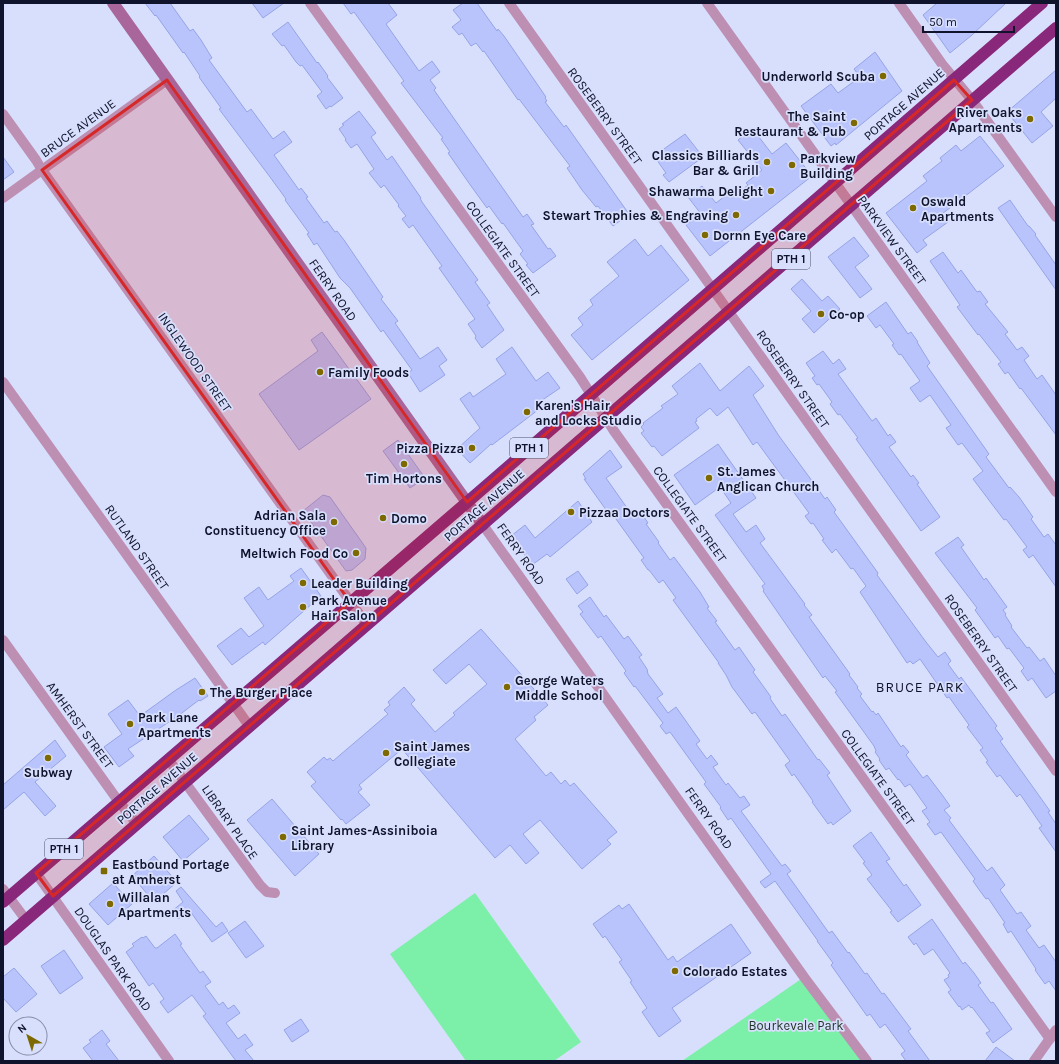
<svg xmlns="http://www.w3.org/2000/svg" width="1059" height="1064" font-family="Karla,sans-serif">
  <style>
    .green { fill: #7cefa8 }
    .building { fill: #b8c4fb; stroke: #96a4e7 }
    .lines { fill: none; stroke-linecap: round; stroke-linejoin: round }
    .street { stroke: #bd8fb2; stroke-width: 10 }
    .secondary { stroke: #a8669a; stroke-width: 12 }
    .highway { stroke: #89277a; stroke-width: 12 }
    .marked { fill: #d62828; fill-opacity: 0.2; stroke: #d62828; stroke-width: 3; stroke-linejoin: round }
    .poi-dot { fill: #7e6900; stroke: #d8dffc; stroke-width: 1.5 }
    .labels { text-anchor: middle; dominant-baseline: central; stroke-width: 3.5; stroke-linejoin: round; paint-order: stroke }
    .shield { fill: #d8dffc; stroke: #4b506a; stroke-width: 1 }
    .shield-label { font-size: 12px; font-weight: bold; fill: #0f132b }
    .poi-label { font-size: 13px; font-weight: bold; fill: #0f132b; stroke: #d8dffc; text-anchor: start }
    .street-label { font-size: 13px; fill: #0f132b; stroke: #d8dffc }
    .park-label { font-size: 13px; fill: #1d3325; stroke: #d8dffc }
    .neighbourhood-label { font-size: 14px; letter-spacing: 1px; fill: #0f132b; stroke: #d8dffc }
  </style>
  <rect width="100%" height="100%" fill="#d8dffc"/>
  <g class="green">
    <polygon points="475,893 581,1042 554,1061 466,1061 390,954"/>
    <polygon points="804,977 867,1061 682,1061"/>
  </g>
  <g class="building">
    <polygon points="145,3 170,3 190,31 193,29 201,40 212,58 209,60 247,112 251,109 273,139 284,131 292,142 274,155 299,190 301,188 308,197 306,198 324,223 327,221 335,232 337,231 344,240 383,297 381,299 398,321 395,323 420,359 438,347 447,360 439,366 445,375 420,392 408,373 412,370 383,330 381,332 350,288 340,278 317,243 314,245 307,234 309,233 285,200 286,199 270,177 219,109 221,108 199,77 200,76 184,52 183,53 156,15 155,16"/>
    <polygon points="252,3 284,3 263,18"/>
    <polygon points="343,3 388,3 397,15 386,24 419,71 432,61 440,72 430,80 436,88 434,90 523,217 527,214 534,224 531,225 548,249 550,248 556,256 533,273 526,265 528,264 520,254 523,251 503,223 502,224 489,206 487,208 471,186 448,153 450,152 441,139 443,138 401,83 404,81 354,12 351,14"/>
    <polygon points="463,3 477,3 497,31 498,29 504,36 546,97 545,98 547,101 545,102 564,127 566,125 629,214 613,226 598,206 596,207 582,190 567,168 570,166 519,99 518,100 484,51 483,52 476,43 471,46 462,33 459,35 452,27 461,20 453,10"/>
    <polygon points="937,3 1006,3 972,35 950,53 923,15"/>
    <polygon points="288,22 317,63 318,62 328,76 327,77 343,98 331,107 330,106 326,109 317,96 322,92 302,65 300,66 296,62 284,45 282,46 272,34"/>
    <polygon points="875,52 902,91 836,145 835,143 831,146 801,106 831,84 838,93 860,77 854,69"/>
    <polygon points="1056,70 1056,98 1041,112 1053,126 1032,143 1007,112"/>
    <polygon points="359,111 376,133 371,137 387,160 392,156 421,198 420,198 422,202 478,280 475,282 490,303 487,305 504,330 482,348 475,338 476,336 468,324 475,319 439,268 442,266 413,225 409,228 402,219 406,216 398,206 399,205 384,185 381,188 369,173 374,169 357,144 351,148 345,140 346,139 339,129 344,125 342,124"/>
    <polygon points="752,128 772,154 786,143 812,176 710,256 686,225 701,214 688,197 702,186 716,203 730,192 734,197 748,185 746,183 762,170 738,140"/>
    <polygon points="685,134 703,157 669,182 663,175 666,173 654,156"/>
    <polygon points="980,136 1004,166 942,214 948,222 923,240 927,245 917,253 886,213 927,181 923,176 942,161 940,158 956,145 961,151"/>
    <polygon points="3,157 14,172 3,180"/>
    <polygon points="1010,200 1028,226 1029,226 1036,234 1035,235 1056,265 1056,290 998,208"/>
    <polygon points="854,237 869,256 855,267 872,289 860,298 828,257"/>
    <polygon points="635,239 648,256 661,245 689,280 592,360 571,335 583,325 578,318 593,305 590,300 619,276 607,262"/>
    <polygon points="943,252 958,273 961,270 977,292 980,291 988,302 985,304 1008,332 1005,334 1017,350 1022,347 1029,356 1024,360 1037,379 1042,375 1056,395 1056,435 1021,388 1020,389 1008,372 1005,374 998,364 1001,362 979,334 978,335 957,307 960,305 930,261"/>
    <polygon points="802,279 822,301 828,296 840,309 814,333 802,319 811,311 791,289"/>
    <polygon points="886,302 908,334 911,332 918,342 917,342 930,363 927,366 989,454 986,457 1009,488 1010,487 1019,497 1033,517 1031,519 1044,537 1048,534 1056,545 1056,587 1033,555 1029,558 1023,550 1027,547 1006,519 1004,520 973,479 983,471 962,443 958,445 946,428 951,425 930,395 920,402 910,388 920,381 901,354 899,355 892,345 894,344 880,325 876,328 867,316"/>
    <polygon points="322,332 371,399 299,450 259,394 318,351 311,340"/>
    <polygon points="512,347 536,381 548,372 560,388 538,403 541,407 534,413 492,445 491,444 470,463 457,449 480,428 460,399 470,392 473,397 506,374 496,359"/>
    <polygon points="823,351 833,364 839,359 846,369 838,374 872,421 876,418 888,436 890,434 896,442 889,447 911,477 913,475 919,483 917,484 940,517 921,531 856,439 858,438 840,414 838,415 830,404 832,402 819,384 817,385 812,378 815,376 806,363"/>
    <polygon points="700,363 720,391 749,366 764,386 753,395 779,436 818,489 825,499 827,497 836,510 834,512 878,573 877,575 926,642 938,657 945,652 951,661 948,664 959,679 961,677 997,726 995,728 1003,739 1000,741 1050,811 1048,812 1056,824 1056,852 1039,828 1042,826 1020,794 1017,797 1000,775 997,777 986,762 988,761 980,750 983,748 967,727 969,725 949,697 947,698 920,659 913,664 910,661 907,663 860,592 866,586 853,568 851,569 836,549 832,553 822,540 824,539 813,523 811,524 805,516 809,513 757,442 753,445 728,407 717,416 710,408 696,419 697,421 695,422 699,428 662,456 654,446 652,447 641,433 644,431 641,427 644,424 643,423 663,408 661,406 678,394 672,386"/>
    <polygon points="398,440 425,478 410,488 383,451"/>
    <polygon points="718,444 756,498 733,514 746,532 756,525 765,539 760,543 805,604 804,605 812,615 809,617 850,674 849,675 858,687 857,688 862,694 860,696 872,712 873,711 876,715 878,713 901,747 903,745 909,752 906,755 923,778 927,775 943,796 950,806 944,810 951,818 949,820 987,871 992,867 1005,885 1000,890 1017,914 1021,912 1031,926 1026,930 1039,948 1044,945 1056,962 1056,991 1049,981 1045,984 1035,970 1036,969 1011,931 1008,933 1003,924 1005,923 988,898 986,899 980,891 973,881 975,879 941,832 935,835 927,824 930,822 922,811 927,808 910,784 905,787 899,779 898,780 889,768 886,770 879,760 880,759 875,752 876,751 874,746 835,692 837,691 825,676 823,678 763,591 764,590 762,586 765,584 715,515 731,503 720,487 695,505 674,475"/>
    <polygon points="610,450 622,467 606,478 632,515 637,512 640,516 642,514 648,523 646,524 659,542 658,543 670,560 674,557 700,592 709,607 707,608 717,621 715,622 735,650 739,647 755,670 753,672 771,697 770,698 771,700 782,716 785,714 818,760 819,759 830,773 827,775 851,811 833,825 831,822 828,824 812,802 813,801 794,774 792,776 785,765 790,761 755,712 752,714 732,687 726,675 718,663 719,663 673,600 676,598 663,580 659,583 649,570 648,570 641,560 644,558 611,512 609,514 584,479 586,479 583,474"/>
    <polygon points="323,495 330,497 366,548 365,559 352,570 346,571 303,511"/>
    <polygon points="578,501 592,522 550,557 547,554 532,565 511,536 525,525 535,538"/>
    <polygon points="958,537 964,545 961,547 984,580 986,578 1007,607 1003,610 1006,614 1005,615 1012,626 1011,627 1027,648 1029,647 1040,661 1044,658 1056,676 1056,691 1046,698 1032,678 1028,681 1021,671 1024,668 1009,648 1007,649 998,636 995,638 975,610 977,608 935,553"/>
    <polygon points="301,568 321,596 265,645 263,642 232,665 217,646 241,628 249,637 264,626 244,598 259,587 268,600 294,581 290,576"/>
    <polygon points="578,571 588,585 577,594 566,579"/>
    <polygon points="590,597 604,617 606,615 624,639 628,636 642,655 639,657 647,669 648,674 663,694 657,698 668,713 676,707 700,741 696,744 707,759 711,755 718,764 713,767 726,785 728,783 740,798 744,796 750,805 741,811 782,866 785,864 791,871 787,874 829,933 832,931 848,953 849,952 865,974 867,973 882,994 884,993 911,1029 908,1031 930,1061 906,1061 901,1054 905,1051 885,1024 880,1028 870,1014 867,1016 831,965 833,963 817,941 818,941 775,881 765,888 760,882 771,874 731,818 728,820 720,808 721,807 704,784 706,782 670,732 666,734 660,726 663,723 635,686 634,687 624,673 626,671 601,636 598,638 580,614 583,612 578,606"/>
    <polygon points="481,629 548,705 534,717 536,720 515,739 546,776 551,772 561,784 565,780 570,786 574,783 617,832 607,840 611,844 582,869 540,820 523,834 539,853 526,864 510,845 495,858 402,749 359,785 362,789 358,792 370,805 346,824 342,819 341,820 311,786 316,782 307,772 324,757 327,760 330,758 333,761 388,714 384,710 390,705 388,702 404,687 415,700 411,704 435,732 455,715 453,713 487,684 469,664 446,684 433,670"/>
    <polygon points="195,678 208,696 200,701 199,700 178,716 128,749 134,756 119,767 104,747 122,734 108,714 128,700 140,716 176,690"/>
    <polygon points="55,740 66,756 35,782 56,806 45,816 24,792 3,810 3,785"/>
    <polygon points="272,799 319,854 295,876 247,820"/>
    <polygon points="189,815 209,839 183,861 163,837"/>
    <polygon points="871,832 890,859 886,861 904,886 906,884 921,905 898,922 890,912 892,911 867,879 872,875 863,863 865,862 853,846"/>
    <polygon points="154,856 177,882 154,902 132,876"/>
    <polygon points="113,883 132,904 108,925 89,904"/>
    <polygon points="181,887 216,927 222,922 228,931 212,942 190,911 178,919 172,911 183,902 176,891"/>
    <polygon points="629,904 668,960 673,956 677,962 731,924 751,953 672,1008 681,1021 659,1037 642,1012 647,1008 630,982 632,981 619,962 622,960 605,936 603,938 593,924 619,905 622,909"/>
    <polygon points="932,919 963,964 965,962 974,973 981,983 978,985 991,1003 993,1002 1012,1029 993,1043 986,1033 990,1031 972,1007 971,1008 969,1005 962,1010 960,1006 959,1007 948,992 951,990 944,980 949,977 948,975 950,973 933,949 924,955 916,943 914,945 908,937"/>
    <polygon points="245,921 264,946 246,958 228,933"/>
    <polygon points="175,934 182,944 180,945 200,973 203,971 211,982 205,986 219,1005 223,1002 228,1009 234,1005 240,1013 226,1023 238,1039 245,1034 253,1045 245,1050 254,1061 236,1061 203,1016 206,1014 192,995 168,1013 160,1002 164,999 153,983 149,986 126,952 134,946 132,944 142,937 143,938 146,936 155,948 157,948"/>
    <polygon points="64,950 83,978 60,994 41,966"/>
    <polygon points="14,968 37,994 16,1012 3,998 3,977"/>
    <polygon points="301,1019 309,1031 292,1042 284,1030"/>
    <polygon points="102,1030 110,1041 106,1044 119,1061 93,1061 83,1048 91,1042 89,1040"/>
    <polygon points="996,1047 1015,1061 985,1061"/>
  </g>
  <g class="lines">
    <g class="street">
      <polyline points="310,3 580,377 614,431 1050,1039"/>
      <polyline points="509,3 1056,771"/>
      <polyline points="707,3 1056,492"/>
      <polyline points="899,3 942,64 972,100 1056,217"/>
      <polyline points="3,114 36,160 42,170 367,625"/>
      <polyline points="3,198 167,80"/>
      <polyline points="3,382 250,727"/>
      <polyline points="483,525 804,977 867,1061"/>
      <polyline points="3,640 119,802 137,824"/>
      <polyline points="168,759 260,885 267,892 275,893"/>
      <polyline points="36,873 169,1061"/>
      <polyline points="3,889 26,920"/>
      <polyline points="1034,1061 1056,1030"/>
    </g>
    <polyline class="secondary" points="113,3 483,525"/>
    <g class="highway">
      <polyline points="3,902 479,492 1042,3"/>
      <polyline points="3,940 1056,28"/>
    </g>
  </g>
  <path class="marked" d="M167,80L467,502L954,80L972,100L53,896L36,873L350,602L42,170Z"/>
  <g class="poi-dot">
    <circle cx="883" cy="76" r="4"/>
    <circle cx="1030" cy="119" r="4"/>
    <circle cx="854" cy="123" r="4"/>
    <circle cx="767" cy="162" r="4"/>
    <circle cx="792" cy="165" r="4"/>
    <circle cx="771" cy="191" r="4"/>
    <circle cx="913" cy="208" r="4"/>
    <circle cx="736" cy="215" r="4"/>
    <circle cx="705" cy="235" r="4"/>
    <circle cx="821" cy="314" r="4"/>
    <circle cx="320" cy="372" r="4"/>
    <circle cx="527" cy="412" r="4"/>
    <circle cx="472" cy="448" r="4"/>
    <circle cx="404" cy="464" r="4"/>
    <circle cx="709" cy="478" r="4"/>
    <circle cx="571" cy="512" r="4"/>
    <circle cx="383" cy="518" r="4"/>
    <circle cx="334" cy="522" r="4"/>
    <circle cx="356" cy="553" r="4"/>
    <circle cx="303" cy="583" r="4"/>
    <circle cx="303" cy="607" r="4"/>
    <circle cx="507" cy="687" r="4"/>
    <circle cx="202" cy="692" r="4"/>
    <circle cx="130" cy="724" r="4"/>
    <circle cx="386" cy="753" r="4"/>
    <circle cx="48" cy="758" r="4"/>
    <circle cx="283" cy="837" r="4"/>
    <rect x="100" y="867" width="8" height="8" rx="2"/>
    <circle cx="110" cy="904" r="4"/>
    <circle cx="675" cy="971" r="4"/>
  </g>
  <g class="labels">
    <g class="shield">
      <rect x="772" y="249" width="38" height="20" rx="3"/>
      <rect x="510" y="438" width="38" height="20" rx="3"/>
      <rect x="45" y="839" width="38" height="20" rx="3"/>
    </g>
    <g class="shield-label">
      <text x="791" y="259">PTH 1</text>
      <text x="529" y="448">PTH 1</text>
      <text x="64" y="849">PTH 1</text>
    </g>
    <g class="poi-label">
      <text x="875" y="76" text-anchor="end">Underworld Scuba</text>
      <text x="1022" y="112" text-anchor="end">River Oaks<tspan x="1022" dy="15">Apartments</tspan></text>
      <text x="846" y="116" text-anchor="end">The Saint<tspan x="846" dy="15">Restaurant &amp; Pub</tspan></text>
      <text x="759" y="155" text-anchor="end">Classics Billiards<tspan x="759" dy="15">Bar &amp; Grill</tspan></text>
      <text x="800" y="158">Parkview<tspan x="800" dy="15">Building</tspan></text>
      <text x="763" y="191" text-anchor="end">Shawarma Delight</text>
      <text x="921" y="201">Oswald<tspan x="921" dy="15">Apartments</tspan></text>
      <text x="728" y="215" text-anchor="end">Stewart Trophies &amp; Engraving</text>
      <text x="713" y="235">Dornn Eye Care</text>
      <text x="829" y="314">Co-op</text>
      <text x="328" y="372">Family Foods</text>
      <text x="535" y="405">Karen's Hair<tspan x="535" dy="15">and Locks Studio</tspan></text>
      <text x="464" y="448" text-anchor="end">Pizza Pizza</text>
      <text x="717" y="471">St. James<tspan x="717" dy="15">Anglican Church</tspan></text>
      <text x="404" y="478" text-anchor="middle">Tim Hortons</text>
      <text x="579" y="512">Pizzaa Doctors</text>
      <text x="326" y="515" text-anchor="end">Adrian Sala<tspan x="326" dy="15">Constituency Office</tspan></text>
      <text x="391" y="518">Domo</text>
      <text x="348" y="553" text-anchor="end">Meltwich Food Co</text>
      <text x="311" y="583">Leader Building</text>
      <text x="311" y="600">Park Avenue<tspan x="311" dy="15">Hair Salon</tspan></text>
      <text x="515" y="680">George Waters<tspan x="515" dy="15">Middle School</tspan></text>
      <text x="210" y="692">The Burger Place</text>
      <text x="138" y="717">Park Lane<tspan x="138" dy="15">Apartments</tspan></text>
      <text x="394" y="746">Saint James<tspan x="394" dy="15">Collegiate</tspan></text>
      <text x="48" y="772" text-anchor="middle">Subway</text>
      <text x="291" y="830">Saint James-Assiniboia<tspan x="291" dy="15">Library</tspan></text>
      <text x="112" y="864">Eastbound Portage<tspan x="112" dy="15">at Amherst</tspan></text>
      <text x="118" y="897">Willalan<tspan x="118" dy="15">Apartments</tspan></text>
      <text x="683" y="971">Colorado Estates</text>
    </g>
    <g class="street-label">
      <text transform="translate(904 104) rotate(-41)">PORTAGE AVENUE</text>
      <text transform="translate(605 116) rotate(54)">ROSEBERRY STREET</text>
      <text transform="translate(78 128) rotate(-36)">BRUCE AVENUE</text>
      <text transform="translate(892 240) rotate(54)">PARKVIEW STREET</text>
      <text transform="translate(503 249) rotate(54)">COLLEGIATE STREET</text>
      <text transform="translate(333 290) rotate(55)">FERRY ROAD</text>
      <text transform="translate(195 362) rotate(55)">INGLEWOOD STREET</text>
      <text transform="translate(793 379) rotate(55)">ROSEBERRY STREET</text>
      <text transform="translate(484 505) rotate(-41)">PORTAGE AVENUE</text>
      <text transform="translate(690 514) rotate(54)">COLLEGIATE STREET</text>
      <text transform="translate(137 547) rotate(55)">RUTLAND STREET</text>
      <text transform="translate(521 554) rotate(55)">FERRY ROAD</text>
      <text transform="translate(981 643) rotate(55)">ROSEBERRY STREET</text>
      <text transform="translate(80 725) rotate(54)">AMHERST STREET</text>
      <text transform="translate(878 777) rotate(54)">COLLEGIATE STREET</text>
      <text transform="translate(157 788) rotate(-41)">PORTAGE AVENUE</text>
      <text transform="translate(709 818) rotate(55)">FERRY ROAD</text>
      <text transform="translate(230 822) rotate(55)">LIBRARY PLACE</text>
      <text transform="translate(113 959) rotate(55)">DOUGLAS PARK ROAD</text>
    </g>
    <g class="park-label">
      <text x="796" y="1025">Bourkevale Park</text>
    </g>
    <g class="neighbourhood-label">
      <text x="920" y="687">BRUCE PARK</text>
    </g>
  </g>
  <rect width="1059" height="1064" fill="none" stroke="#0f132b" stroke-width="8"/>
  <g transform="translate(28 1036) rotate(321)"><circle r="19" fill="#d8dffc" stroke="#888da8"/>
  <path d="M0-3L7 15L0 10L-7 15Z" fill="#7e6900"/>
  <text y="-6" font-size="11" font-weight="bold" text-anchor="middle" fill="#0f132b">N</text>
  </g>
  <path d="M923 26v6h91v-6" fill="none" stroke="#0f132b" stroke-width="2"/>
  <text x="929" y="26" font-size="12" fill="#0f132b" stroke="#d8dffc" stroke-width="3" paint-order="stroke">50 m</text>
</svg>
